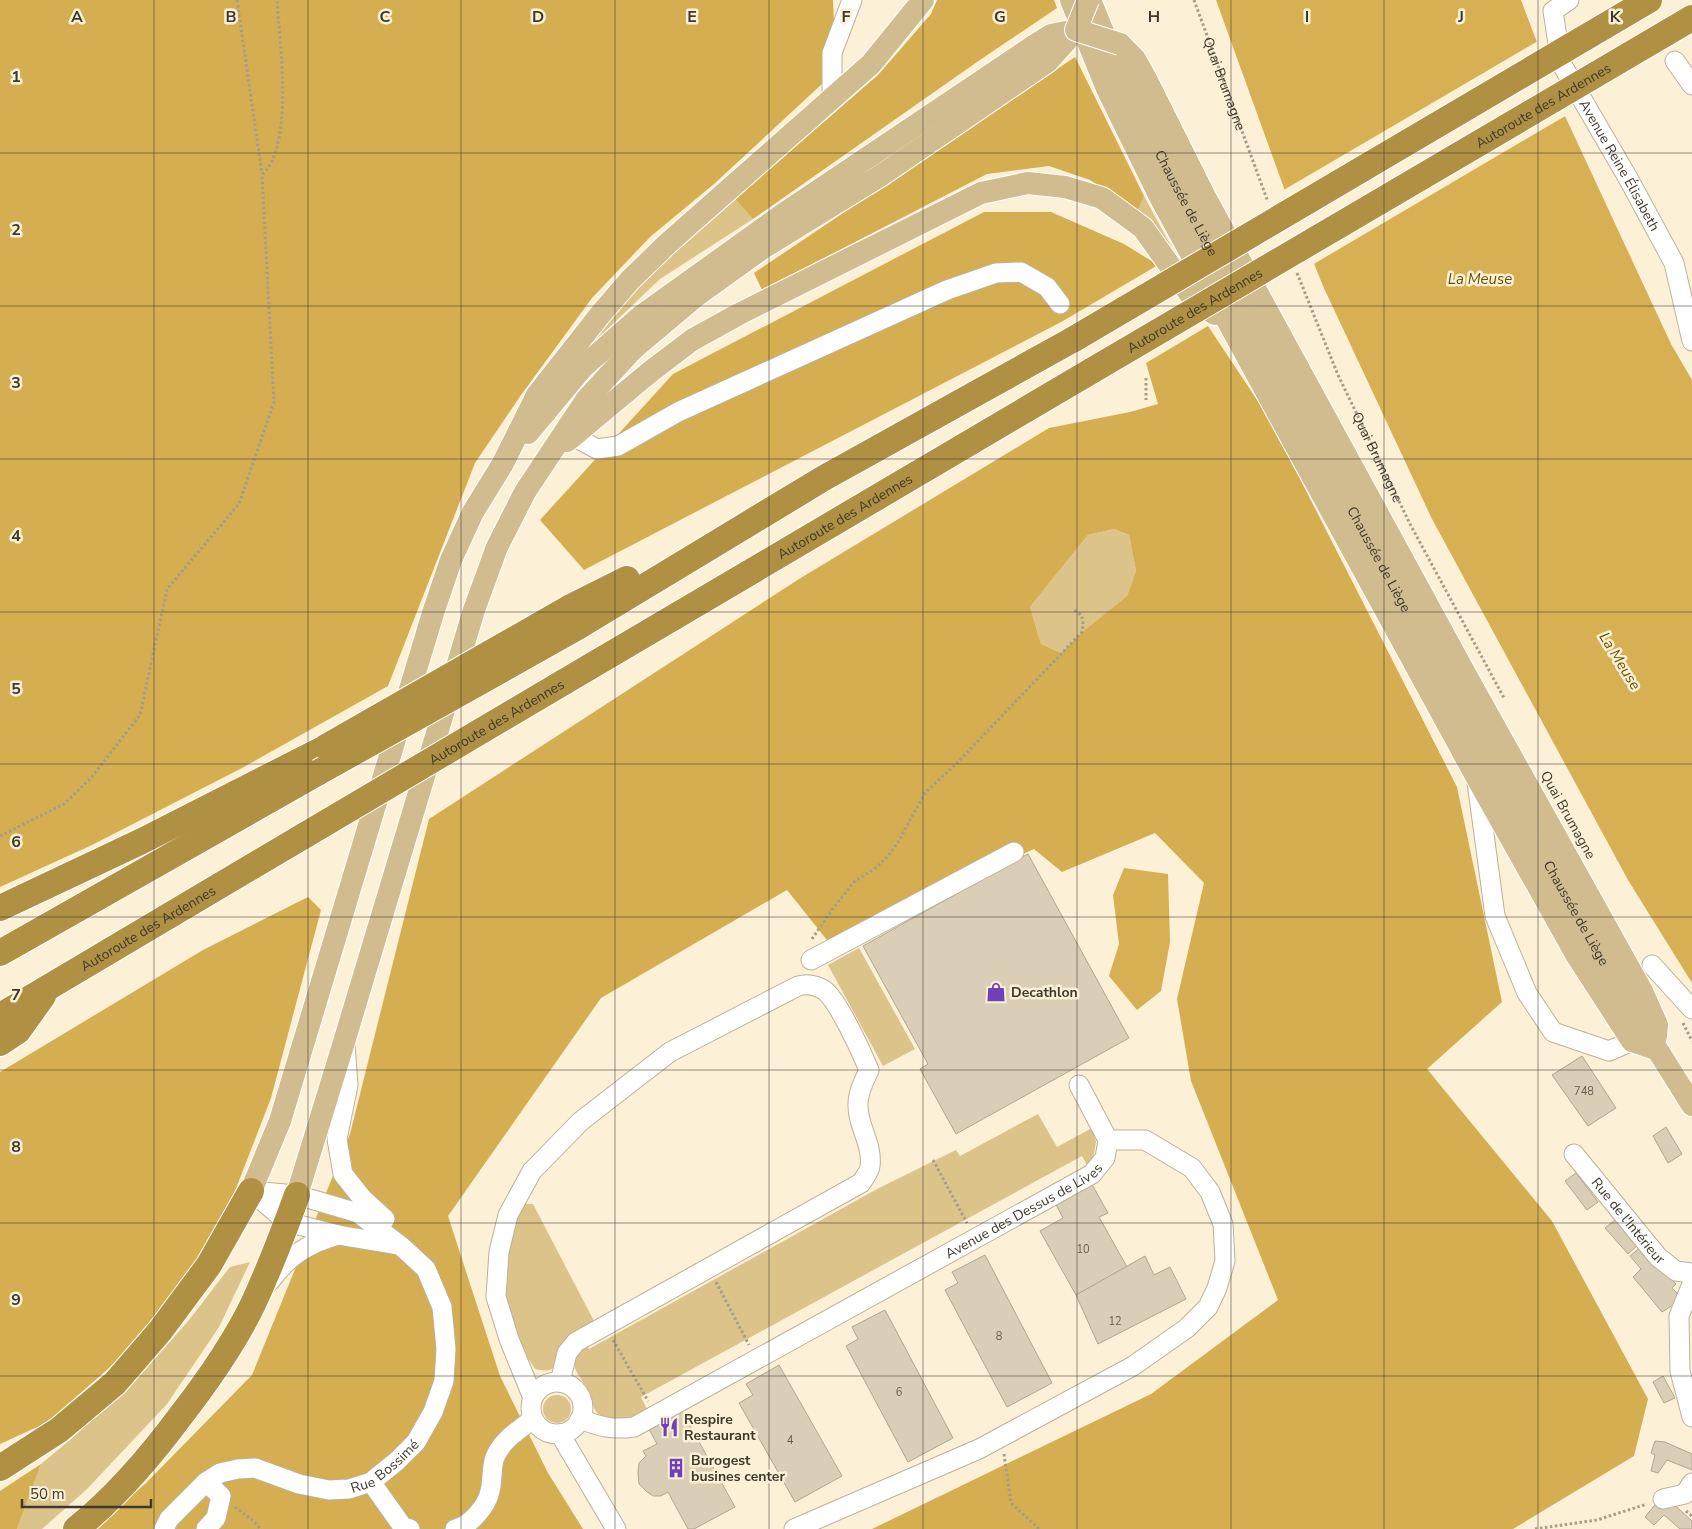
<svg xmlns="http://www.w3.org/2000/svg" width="1692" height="1529" font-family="'Nunito Sans',sans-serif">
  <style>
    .green { fill: #dcc38a }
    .forest { fill: #d5ae52; fill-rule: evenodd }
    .water { fill: #d7b054 }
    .pier { fill: #fcf1d7 }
    .building { fill: #dacfb6; stroke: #b1a68e }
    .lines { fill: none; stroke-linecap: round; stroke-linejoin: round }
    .minor-casing { stroke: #bcb199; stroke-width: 21 }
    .major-casing { stroke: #fff; stroke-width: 24 }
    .highway-casing { stroke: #fff; stroke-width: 28 }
    .path { stroke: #a59d8a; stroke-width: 3; stroke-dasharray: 2.5 2.5; stroke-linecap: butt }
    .minor { stroke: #fff; stroke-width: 19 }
    .major { stroke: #d0bc8e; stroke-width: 22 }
    .highway { stroke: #b09042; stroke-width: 26 }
    .major-bridge-casing { stroke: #fff; stroke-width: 24; stroke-linecap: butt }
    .highway-bridge-casing { stroke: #fff; stroke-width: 28; stroke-linecap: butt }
    .major-bridge { stroke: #d0bc8e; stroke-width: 22 }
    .highway-bridge { stroke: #b09042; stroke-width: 26 }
    .grid { fill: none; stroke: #3e392f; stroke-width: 1; stroke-opacity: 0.55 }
    .labels { text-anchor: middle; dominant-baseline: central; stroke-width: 5; stroke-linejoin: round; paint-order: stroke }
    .number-label { font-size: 11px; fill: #655e51 }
    .street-label { font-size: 14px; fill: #3e392f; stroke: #fcf1d7 }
    .poi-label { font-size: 14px; font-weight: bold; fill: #3e392f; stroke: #fcf1d7; text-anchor: start }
    .water-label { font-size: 15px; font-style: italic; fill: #674e00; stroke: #fcf1d7 }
    .grid-label { font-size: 16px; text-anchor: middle; font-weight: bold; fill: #3e392f; stroke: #fcf1d7; stroke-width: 5; stroke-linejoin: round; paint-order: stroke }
  </style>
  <rect width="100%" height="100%" fill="#fcf1d7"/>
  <g class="green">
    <polygon points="1144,196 1177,257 1137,212"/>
    <polygon points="735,199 753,219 660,279 577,358 630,295 690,237"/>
    <polygon points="1114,529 1129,535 1136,571 1127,596 1082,632 1061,653 1041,644 1030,607 1088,535"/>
    <polygon points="859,948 915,1049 883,1066 828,965"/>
    <path d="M1038,1114L1057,1147L1092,1128L1096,1142L1093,1160L1087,1165L1082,1156L641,1397L647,1409C641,1413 633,1419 626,1420C620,1422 601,1418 597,1413C592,1407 593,1398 589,1391C578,1372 564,1365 586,1345L589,1349L877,1189L956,1150L960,1156Z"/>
    <path d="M525,1204H533L595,1323L558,1365C550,1372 545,1371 535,1369C519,1344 503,1315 504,1284C504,1272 507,1261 509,1249C511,1233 513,1216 525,1204Z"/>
    <polygon points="250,1262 219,1327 167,1404 87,1489 42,1529 17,1529 41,1464 70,1440 145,1370 189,1320 230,1267"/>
    <circle cx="557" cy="1409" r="14"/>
  </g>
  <g class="forest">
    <polygon points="0,0 833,0 836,71 714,184 650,237 592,298 521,395 475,463 388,686 242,768 92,845 0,887"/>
    <polygon points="937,0 1054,0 1057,8 977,62 753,219 735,199 878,75 931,14"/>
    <polygon points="1075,57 1144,196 1137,212 1090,180 1049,166 987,174 762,290 754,273"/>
    <polygon points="984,212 1051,212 1124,244 1158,265 1063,321 584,570 540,520 673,374"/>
    <path d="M1208,326L1269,418L1457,787L1502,1002L1427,1069L1552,1221L1648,1399L1634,1456L1513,1529H872L1151,1394L1278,1300L1191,1081L1177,999L1204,883L1155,833L1062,872L1034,849L827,940L787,890L601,998L448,1216L500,1376L548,1473L583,1529H93L146,1483L252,1375L350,1134L429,819L799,579L1049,428L1130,412L1158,404L1146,363ZM1114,529L1129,535L1136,571L1127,596L1082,632L1061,653L1041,644L1030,607L1088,535Z"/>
    <polygon points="308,897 321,910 271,1098 223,1222 181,1284 132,1348 46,1423 0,1444 0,1072 203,950"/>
    <polygon points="41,1464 17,1529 0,1529 0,1491"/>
  </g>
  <g class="water">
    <polygon points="1216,0 1521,0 1565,116 1671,344 1692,380 1692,983 1628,880 1432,519 1323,286 1285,191"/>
    <polygon points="1124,868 1168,874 1170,942 1161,991 1137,1010 1109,976 1119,944 1113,895"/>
  </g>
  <polygon class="pier" points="1538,41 1567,115 1312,265 1282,191"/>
  <g class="building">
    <polygon points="1028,854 1129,1038 956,1134 920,1069 928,1064 863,946"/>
    <polygon points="1582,1056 1616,1108 1588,1126 1552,1075"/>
    <polygon points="1666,1127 1682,1154 1668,1163 1653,1136"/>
    <polygon points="1576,1173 1598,1202 1587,1210 1565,1181"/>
    <polygon points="1090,1181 1108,1213 1099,1217 1127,1267 1076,1295 1040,1231 1063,1218 1054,1201"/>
    <polygon points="1620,1216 1641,1242 1628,1254 1605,1228"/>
    <polygon points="1642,1246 1676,1284 1672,1288 1677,1293 1678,1302 1662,1312 1633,1277 1641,1269 1630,1256"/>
    <polygon points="985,1255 1052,1383 1007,1407 945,1290 958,1283 952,1272"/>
    <polygon points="1145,1256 1154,1275 1170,1267 1186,1299 1098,1344 1076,1295"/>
    <polygon points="885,1310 953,1438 908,1462 846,1346 858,1339 852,1327"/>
    <polygon points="779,1365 842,1476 795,1502 739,1403 753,1395 746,1384"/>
    <polygon points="1663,1376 1675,1398 1664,1403 1653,1382"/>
    <polygon points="682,1411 735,1507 694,1529 688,1529 668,1492 661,1496 653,1496 646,1491 639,1484 638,1473 639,1463 646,1456 643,1451 657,1444 649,1429"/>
    <polygon points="1655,1441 1665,1442 1692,1454 1692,1470 1667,1460 1658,1473 1651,1471 1655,1455 1651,1453"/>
    <polygon points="1669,1500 1692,1521 1692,1529 1680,1529 1664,1515 1654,1525 1645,1517 1654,1506 1662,1502"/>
  </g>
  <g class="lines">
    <defs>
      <g id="minor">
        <path id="s3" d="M1569,0L1553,11L1561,63L1628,178L1674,263L1692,341"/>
        <polyline points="1675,61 1692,85"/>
        <polyline points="832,99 832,53 852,0"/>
        <polyline points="573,436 597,449 618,446 678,412 947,290 996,273 1021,272 1047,287 1060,304"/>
        <polyline points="1477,782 1495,916 1527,993 1553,1032 1609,1051 1632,1041"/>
        <polyline points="811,960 1014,852"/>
        <polyline points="1652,965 1692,1009"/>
        <polyline points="345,1045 348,1085 337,1139 343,1174 362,1198 385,1219"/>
        <polyline points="1079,1085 1108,1140"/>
        <path id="s4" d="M1574,1154L1658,1257L1676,1271L1692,1273"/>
        <polyline points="251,1191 287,1222 338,1235 398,1245"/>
        <path d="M270,1281C288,1256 309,1243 338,1235"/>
        <polyline points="1692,1284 1679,1316 1680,1371 1692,1417"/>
        <circle cx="557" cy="1408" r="26"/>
        <path d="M533,1398L509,1339L496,1297L499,1252L508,1215L532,1171L581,1121L670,1052L798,986C808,983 816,985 824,990C838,1000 862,1053 869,1070C864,1081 858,1092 858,1104C857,1125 873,1144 870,1166C870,1171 864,1178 861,1183L576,1342L567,1353L560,1382"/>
        <path id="s5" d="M580,1419C601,1427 612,1430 634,1427L1092,1174L1105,1158L1108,1140H1145L1192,1168L1210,1192L1223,1224L1225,1261L1217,1288L1208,1307L1187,1328L1133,1366L979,1449L794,1529"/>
        <polyline points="560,1434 616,1529"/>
        <polyline points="206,1482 221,1496 216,1518 206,1529"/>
        <polyline points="371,1482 403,1527 410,1529"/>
        <polyline points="1663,1499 1685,1494 1692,1483"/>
        <path id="s6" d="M164,1529L169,1519L206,1482L220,1473L238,1469L255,1468L299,1484L329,1490L349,1489L371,1482L397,1461L416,1442L433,1412L444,1381L446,1349L442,1307L426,1269L401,1246L358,1213L297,1195L251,1191"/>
        <path d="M455,1529C470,1526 487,1506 490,1491C493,1480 491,1467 495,1457C503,1439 519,1430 533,1419"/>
      </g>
      <g id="major">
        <polyline points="1071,0 1108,91 1160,197 1477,778 1577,956 1632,1041 1656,1049"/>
        <path id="s7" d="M1090,0L1124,83L1178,188L1448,686L1620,990L1692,1105"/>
        <polyline points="1120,44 1135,59 1146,79 1204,195 1467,677 1642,991 1657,1025 1656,1036"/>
        <polyline points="528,433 583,367 641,316 782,215 1035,45 1051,35 1076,30"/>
        <polyline points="567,441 650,372 692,340 739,314 981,193 1028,183 1065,187 1102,198 1143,228 1195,301 1215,314"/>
        <polyline points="251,1191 280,1121 433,613 451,560 473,512 502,465 537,395 599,316 630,280 667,244 871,64 923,0"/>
        <polyline points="297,1195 344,1042 474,610 497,547 525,492 586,400 633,349 696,296 763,248 880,176 1047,62 1076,30"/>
      </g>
      <g id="highway">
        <polyline points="569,608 627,579"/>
        <polyline points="576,628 824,478 1074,339"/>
        <path id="s8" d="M564,682L1093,370"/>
        <polyline points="0,908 142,841 319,751"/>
        <polyline points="0,953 319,772"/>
        <path id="s9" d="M0,1016L307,834"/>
        <polyline points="0,1043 18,1031 43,996"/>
        <polyline points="0,1468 59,1430 115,1383 160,1331 209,1265 251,1191"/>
        <path d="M76,1529C117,1496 151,1456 182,1414C209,1379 235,1342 254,1302C270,1267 284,1231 297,1195"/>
      </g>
    </defs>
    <use href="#minor" class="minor-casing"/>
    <use href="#major" class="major-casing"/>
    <use href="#highway" class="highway-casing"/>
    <g class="path">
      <polyline points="237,0 262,174"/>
      <path id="s1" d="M1194,0L1268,202"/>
      <path id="s2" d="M1297,273L1338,375L1410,524L1504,698"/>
      <polyline points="1146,378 1146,400"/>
      <path d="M0,836L64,804L91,778L140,715L167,589L239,504L274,402L262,175C265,171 269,167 271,163C291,122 280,45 277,0"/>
      <path d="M812,939L834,907L854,882L877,867L888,856L898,842L925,793L957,763L1082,632C1084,620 1084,615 1072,609"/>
      <polyline points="1683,1023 1692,1041"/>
      <polyline points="933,1160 967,1223"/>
      <polyline points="716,1282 749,1345"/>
      <polyline points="613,1340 648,1401"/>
      <polyline points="1004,1454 1011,1503 1039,1529"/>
      <polyline points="235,1507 251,1519 261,1529"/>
      <polyline points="1686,1511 1692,1516"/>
      <polyline points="1535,1529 1597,1520 1647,1504"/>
    </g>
    <use href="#minor" class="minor"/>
    <use href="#major" class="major"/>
    <use href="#highway" class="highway"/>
    <defs>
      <polyline id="major-bridge" points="1088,0 1076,30 1120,44"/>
      <g id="highway-bridge">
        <polyline points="1074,339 1649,0"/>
        <path id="s10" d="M1093,370L1692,18"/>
        <polyline points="326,747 569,608"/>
        <polyline points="319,772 576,628"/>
        <path id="s11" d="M307,834L564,682"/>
      </g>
    </defs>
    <use href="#major-bridge" class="major-bridge-casing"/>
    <use href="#highway-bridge" class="highway-bridge-casing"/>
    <use href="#major-bridge" class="major-bridge"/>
    <use href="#highway-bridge" class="highway-bridge"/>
  </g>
  <path class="grid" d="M154,0V1529M308,0V1529M461,0V1529M615,0V1529M769,0V1529M923,0V1529M1077,0V1529M1231,0V1529M1384,0V1529M1538,0V1529M0,153H1692M0,306H1692M0,459H1692M0,612H1692M0,764H1692M0,917H1692M0,1070H1692M0,1223H1692M0,1376H1692"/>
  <defs>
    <symbol id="shop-bare" viewBox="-9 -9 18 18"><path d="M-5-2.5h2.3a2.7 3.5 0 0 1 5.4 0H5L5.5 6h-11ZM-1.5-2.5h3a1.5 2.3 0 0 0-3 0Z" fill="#6e41b9" stroke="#fcf1d7" stroke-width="2.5" paint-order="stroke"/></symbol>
    <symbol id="restaurant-bare" viewBox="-9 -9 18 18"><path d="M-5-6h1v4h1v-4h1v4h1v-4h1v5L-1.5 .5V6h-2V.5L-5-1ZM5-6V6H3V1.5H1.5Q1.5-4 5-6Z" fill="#6e41b9" stroke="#fcf1d7" stroke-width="2.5" paint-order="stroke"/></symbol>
    <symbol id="building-bare" viewBox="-9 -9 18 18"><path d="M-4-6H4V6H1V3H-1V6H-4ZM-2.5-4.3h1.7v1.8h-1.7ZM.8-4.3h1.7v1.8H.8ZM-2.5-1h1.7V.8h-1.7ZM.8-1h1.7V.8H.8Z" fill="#6e41b9" stroke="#fcf1d7" stroke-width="2.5" paint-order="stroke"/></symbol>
  </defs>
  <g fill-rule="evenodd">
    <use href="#shop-bare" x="982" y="978" width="28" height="28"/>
    <use href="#restaurant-bare" x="655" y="1413" width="28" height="28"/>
    <use href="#building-bare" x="662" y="1454" width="28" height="28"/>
  </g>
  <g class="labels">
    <g class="number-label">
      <text x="1584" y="1091">748</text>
      <text x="1083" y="1249">10</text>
      <text x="1115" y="1321">12</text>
      <text x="999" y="1336">8</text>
      <text x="899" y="1392">6</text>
      <text x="790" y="1440">4</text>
    </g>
    <g class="street-label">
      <text stroke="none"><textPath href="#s1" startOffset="89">Quai Brumagne</textPath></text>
      <text stroke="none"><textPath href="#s10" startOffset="522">Autoroute des Ardennes</textPath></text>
      <text stroke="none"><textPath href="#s3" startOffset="190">Avenue Reine Élisabeth</textPath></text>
      <text stroke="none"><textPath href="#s7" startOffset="225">Chaussée de Liège</textPath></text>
      <text stroke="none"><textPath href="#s10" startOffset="118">Autoroute des Ardennes</textPath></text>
      <text stroke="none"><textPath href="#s2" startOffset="201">Quai Brumagne</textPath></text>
      <text stroke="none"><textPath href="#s8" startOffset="326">Autoroute des Ardennes</textPath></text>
      <text stroke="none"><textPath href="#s7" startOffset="630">Chaussée de Liège</textPath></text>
      <text stroke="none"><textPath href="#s11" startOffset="220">Autoroute des Ardennes</textPath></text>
      <text transform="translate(1568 815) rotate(61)">Quai Brumagne</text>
      <text stroke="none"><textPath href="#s7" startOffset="1035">Chaussée de Liège</textPath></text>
      <text stroke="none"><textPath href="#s9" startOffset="172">Autoroute des Ardennes</textPath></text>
      <text stroke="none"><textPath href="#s5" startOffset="501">Avenue des Dessus de Lives</textPath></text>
      <text stroke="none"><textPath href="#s4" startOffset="86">Rue de l'Intérieur</textPath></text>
      <text stroke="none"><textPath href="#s6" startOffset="256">Rue Bossimé</textPath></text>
    </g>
    <g class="poi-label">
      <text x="1011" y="992">Decathlon</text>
      <text x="684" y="1419">Respire<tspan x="684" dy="16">Restaurant</tspan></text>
      <text x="691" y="1460">Burogest<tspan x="691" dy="16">busines center</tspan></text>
    </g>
    <g class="water-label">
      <text x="1480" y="279">La Meuse</text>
      <text transform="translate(1620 661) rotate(58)">La Meuse</text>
    </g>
  </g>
  <g class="grid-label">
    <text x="77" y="22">A</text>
    <text x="231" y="22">B</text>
    <text x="385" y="22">C</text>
    <text x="538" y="22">D</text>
    <text x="692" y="22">E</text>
    <text x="846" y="22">F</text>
    <text x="1000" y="22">G</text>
    <text x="1154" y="22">H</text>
    <text x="1307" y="22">I</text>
    <text x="1461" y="22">J</text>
    <text x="1615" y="22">K</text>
    <text x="16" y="82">1</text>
    <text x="16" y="235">2</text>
    <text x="16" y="388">3</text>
    <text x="16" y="541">4</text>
    <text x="16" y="694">5</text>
    <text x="16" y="847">6</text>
    <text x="16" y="1000">7</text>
    <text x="16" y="1152">8</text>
    <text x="16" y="1305">9</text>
  </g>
  <path d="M22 1499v8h129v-8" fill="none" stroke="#3e392f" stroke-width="2.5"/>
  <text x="30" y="1499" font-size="15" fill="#3e392f" stroke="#fcf1d7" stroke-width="4" paint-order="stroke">50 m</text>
</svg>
